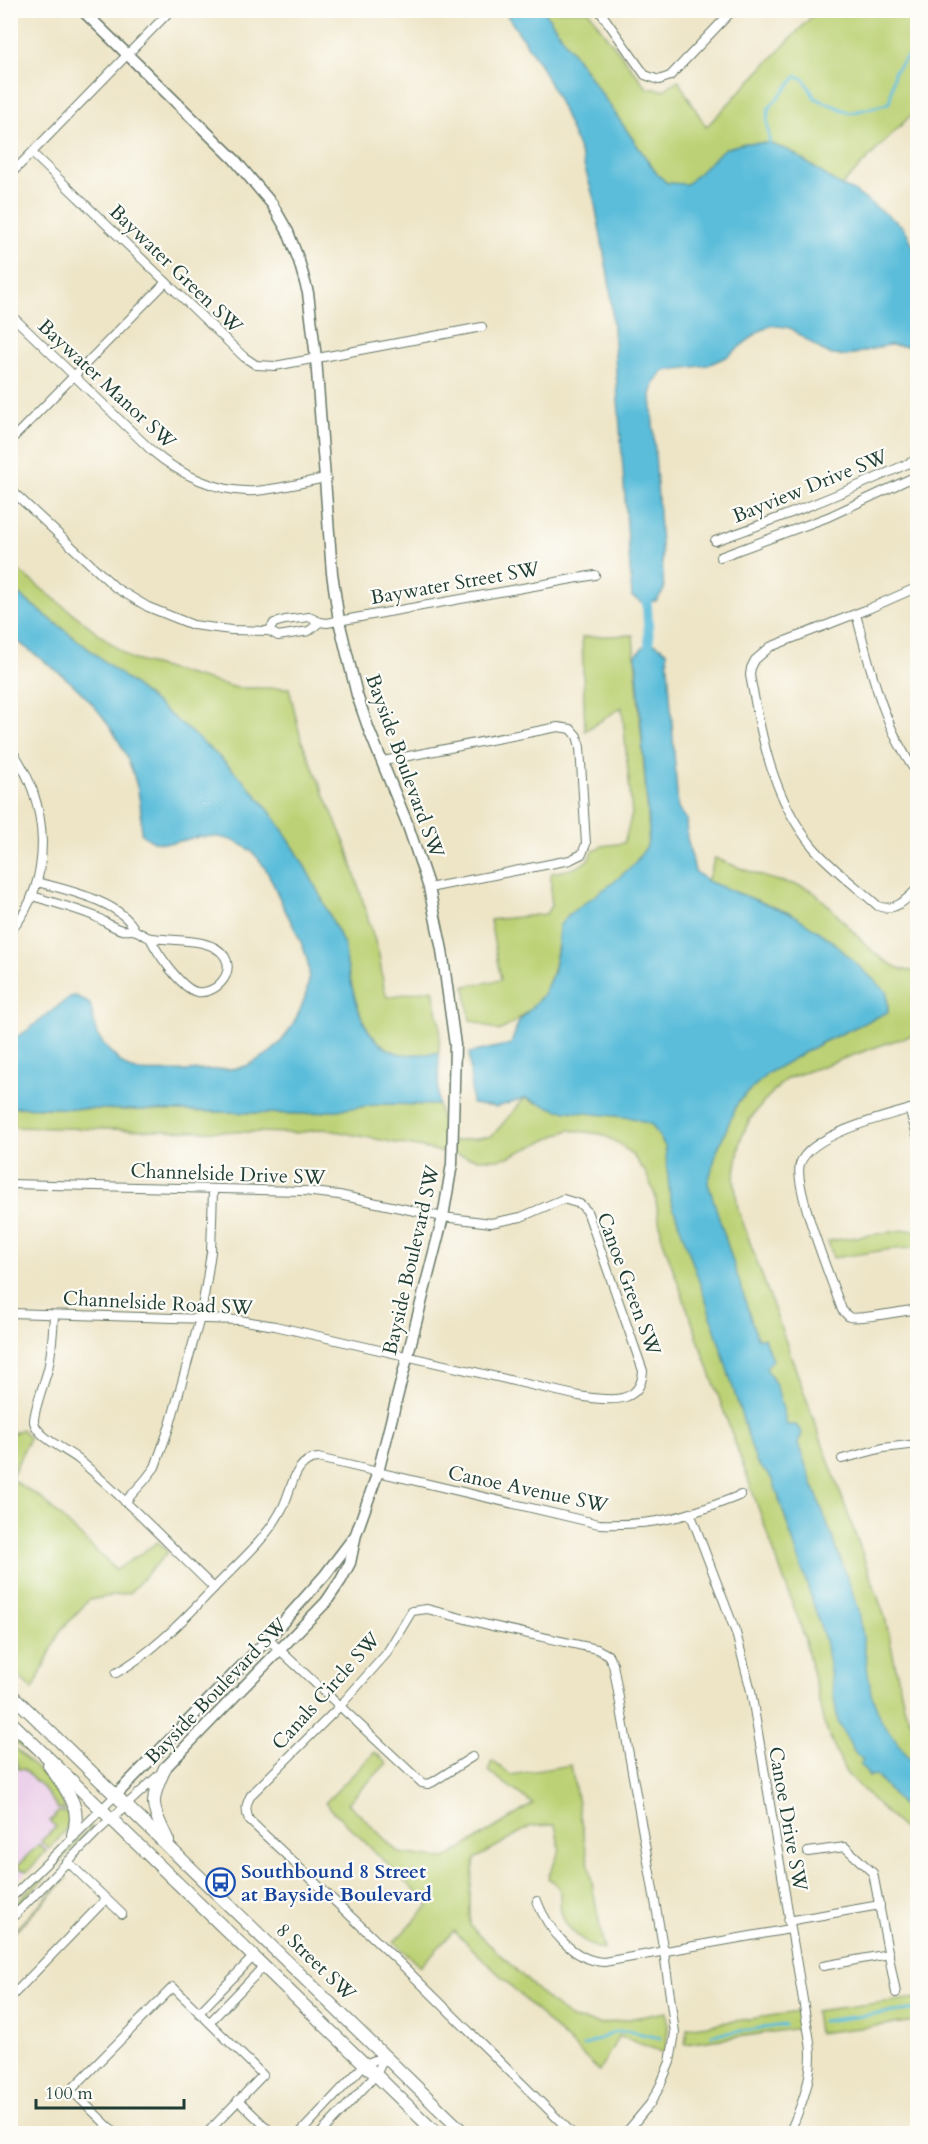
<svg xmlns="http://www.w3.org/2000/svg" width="928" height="2144" font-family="Cardo,serif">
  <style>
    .built { fill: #ecd1ea }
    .green { fill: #bcd175; stroke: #6e8754; stroke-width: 1.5 }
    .water { fill: #5bbdda; stroke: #3d7d87; stroke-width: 1.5 }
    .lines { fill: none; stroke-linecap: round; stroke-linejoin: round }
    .stream { stroke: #5bbdda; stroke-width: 3 }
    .canal { stroke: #5bbdda; stroke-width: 10 }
    .minor-casing { stroke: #677867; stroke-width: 10 }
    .tertiary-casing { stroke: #677867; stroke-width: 13 }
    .secondary-casing { stroke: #677867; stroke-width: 14 }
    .minor { stroke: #fff; stroke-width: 8 }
    .tertiary { stroke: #fff; stroke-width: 10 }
    .secondary { stroke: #fff; stroke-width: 12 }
    .labels { text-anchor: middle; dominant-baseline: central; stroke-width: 4.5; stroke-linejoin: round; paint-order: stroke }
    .street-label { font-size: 20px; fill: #1f3d34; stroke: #fdfcf7 }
    .transit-label { font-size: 20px; font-weight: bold; fill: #164399; stroke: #fdfcf7; text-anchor: start }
  </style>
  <rect width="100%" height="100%" fill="#fdfcf7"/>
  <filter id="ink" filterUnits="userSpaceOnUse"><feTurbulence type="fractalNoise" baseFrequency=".0167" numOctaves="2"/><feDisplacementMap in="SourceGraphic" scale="12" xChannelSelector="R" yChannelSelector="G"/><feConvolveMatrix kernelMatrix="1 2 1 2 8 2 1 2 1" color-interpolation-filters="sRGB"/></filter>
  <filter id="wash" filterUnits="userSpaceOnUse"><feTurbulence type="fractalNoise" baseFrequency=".008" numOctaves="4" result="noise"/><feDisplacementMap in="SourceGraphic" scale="24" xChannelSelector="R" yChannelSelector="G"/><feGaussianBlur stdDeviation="1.35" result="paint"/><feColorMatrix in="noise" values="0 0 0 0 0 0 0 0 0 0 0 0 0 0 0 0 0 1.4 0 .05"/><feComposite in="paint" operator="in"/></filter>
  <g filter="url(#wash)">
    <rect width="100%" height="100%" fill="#eee5c7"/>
    <polygon class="built" points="10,1744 37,1770 61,1798 65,1813 70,1813 69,1822 60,1837 11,1888"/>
    <g class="green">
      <polygon points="544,11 589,11 601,29 647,88 664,90 678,80 706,127 817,11 917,11 917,109 841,186 790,151 768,143 745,143 724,149 687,185 667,183 657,174"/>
      <path d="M10,564L131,659L237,688H289L301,739L347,848L379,955L384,988L387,997L433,989L440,1025L439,1053C427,1053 409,1057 397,1053C366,1042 358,1011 351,983C348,971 345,959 345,947C321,897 298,847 264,804C235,768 199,739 164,710C114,668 62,628 11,588Z"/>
      <path d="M633,635L649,830C648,836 649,843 646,848C630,877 585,905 559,926C557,977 546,1007 499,1031L470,1020L465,986L501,980L490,920L546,914L551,906V873C568,870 587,868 593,851L602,846L624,843L632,814L622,707L585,731L582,637Z"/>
      <path d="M715,858C732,865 750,872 768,878C782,883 799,883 812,891C840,910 879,975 917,971V1034L890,1042L786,1079L768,1097L750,1119L741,1138L734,1178L738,1209L885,1617L905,1710L917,1734V1843L846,1773L824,1724L804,1636L662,1238L655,1195L646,1173L634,1157L620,1144L601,1134L569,1130L508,1157L498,1159H479L324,1129L295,1133L11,1127V1107L305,1114L383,1104L438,1105L447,1142L492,1136L525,1098L535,1103L738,1102L768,1073L821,1043L888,1012L887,993L794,915L707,881Z"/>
      <polygon points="904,1230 917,1230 917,1248 892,1249 833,1258 828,1241"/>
      <polygon points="22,1429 29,1438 11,1478 11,1434"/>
      <polygon points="11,1479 41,1498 116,1570 158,1542 168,1552 129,1593 89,1600 60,1631 33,1690 11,1669"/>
      <polygon points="10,1732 59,1789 38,1764 11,1738"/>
      <path d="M10,1744C27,1760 60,1787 65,1810L58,1809L44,1789L23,1769H18L17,1763L11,1756Z"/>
      <path d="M375,1752L387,1763L348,1803L399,1853L445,1859L533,1804L488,1771L492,1761L511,1775L571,1765L604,1950C588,1946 567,1931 562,1915C556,1898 568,1890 548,1878L560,1849L555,1825L531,1826L475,1859L470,1892V1926L550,2002L572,2019L601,2024L667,2012L668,2029L665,2053L619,2036L599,2071L454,1931L420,1967L394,1942L429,1905L325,1803Z"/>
      <path d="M58,1812L70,1813C71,1828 58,1839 49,1849L41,1841L56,1827L50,1821L55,1816L54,1815Z"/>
      <polygon points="91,1826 93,1828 11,1913 11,1908"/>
      <polygon points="39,1844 46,1851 28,1871 20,1869 18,1865"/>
      <polygon points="66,1877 67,1878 11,1936 11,1934"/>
      <polygon points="917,1998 917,2021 818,2033 815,2011"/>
      <polygon points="797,2012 802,2028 685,2044 687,2028"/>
    </g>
    <g class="water">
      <polygon points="504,11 544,11 657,174 667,183 687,184 724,149 745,143 768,143 790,151 841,186 852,190 901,225 908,234 917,257 917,347 888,345 847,356 832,355 820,349 790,328 772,325 760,331 728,356 708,365 664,371 655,381 651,395 652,408 664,590 656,601 641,602 632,597 610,286 594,199 581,155 561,106 540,64"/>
      <path d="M10,588C62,628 114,668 164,710C199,739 235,768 264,804C298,847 321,897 345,947C345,959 348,971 351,983C358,1011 366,1042 397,1053C409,1057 427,1053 439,1053L438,1105L383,1104L305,1114L11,1107V1040L25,1032L70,997L76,996L90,1004C93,1013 93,1022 96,1031C99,1041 122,1067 133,1070C143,1073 188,1071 201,1070C214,1069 233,1071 246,1066C254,1062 266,1056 273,1050C292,1033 314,990 308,964C304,945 294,927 285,910C276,892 269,869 255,855C241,840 220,835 201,837C179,839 160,852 141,833C145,778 117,727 79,690C59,670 33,654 11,636Z"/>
      <polygon points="656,644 667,652 678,809 686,819 687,838 695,871 707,881 794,915 832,941 887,992 888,1012 821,1043 768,1073 738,1102 717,1151 708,1183 757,1338 764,1338 772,1360 766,1368 777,1387 787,1425 796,1425 802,1433 798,1444 859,1610 871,1693 882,1722 909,1758 917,1766 917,1823 876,1775 869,1776 860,1765 863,1760 855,1753 838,1722 825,1640 773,1480 756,1462 707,1304 670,1198 665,1146 652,1125 633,1118 558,1110 525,1098 497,1107 472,1104 469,1053 511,1044 519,1021 543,995 553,973 558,947 559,926 569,914 614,882 634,864 647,846 649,830 636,655 644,646"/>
    </g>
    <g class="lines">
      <g class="stream">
        <polyline points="770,145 767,120 769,108 797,76 804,79 815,98 850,113 887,104 890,101 894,72 918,44"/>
        <polyline points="822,2021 918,2009"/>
        <polyline points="712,2035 785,2025"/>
        <polyline points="584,2046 615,2032 627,2031 660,2038"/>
      </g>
      <polyline class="canal" points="646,588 650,660"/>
    </g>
  </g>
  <g filter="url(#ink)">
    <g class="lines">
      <defs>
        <g id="minor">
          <polyline points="599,10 645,75 659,80 670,76 733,10"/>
          <polyline points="32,153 244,357 256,365 275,366 482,327"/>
          <polyline points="10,175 171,10"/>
          <path d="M10,314L152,451C179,474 218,493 255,491C278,489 302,483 325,478"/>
          <polyline points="10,441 166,282"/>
          <polyline points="10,489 116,588 148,607 193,625 231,630 269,631 278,636 309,631 320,622"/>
          <path d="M715,541C784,517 851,490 918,459"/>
          <polyline points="720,557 828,517 918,475"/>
          <path d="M918,587L868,609L770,647L755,660L751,668L750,675C761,735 772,798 813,847C830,867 858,888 878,906C894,913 907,899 918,888"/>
          <path d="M856,614C871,670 883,727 918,775"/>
          <polyline points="269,631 274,623 285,620 309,617 320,622 327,623 595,575"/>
          <path d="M10,748C50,801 55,881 10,932"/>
          <polyline points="383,761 558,727 571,729 577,736 580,747 586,844 582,854 570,860 429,888"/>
          <path d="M37,882C66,890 121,901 135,930"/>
          <path d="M33,896C54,903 74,908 94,916C103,920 113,928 122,930C127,931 132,929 136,931C142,933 146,938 152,938C172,941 213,937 225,957C235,974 215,995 197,992C181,989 157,952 150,938"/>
          <path d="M918,1107C889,1115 810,1134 800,1164C793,1187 833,1284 842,1310C843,1311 848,1316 849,1317C856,1320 906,1311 918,1309"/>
          <polyline points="909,1109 918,1138"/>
          <path d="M10,1184L304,1191L339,1195L443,1217L491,1223L521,1217L563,1199L580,1204L587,1211L643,1371C641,1407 605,1400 579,1396L275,1326L239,1320L10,1313"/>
          <path d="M54,1315C53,1333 52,1351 48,1369C45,1381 33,1412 34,1422C37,1437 67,1450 78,1459C126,1499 169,1545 214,1588C238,1563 267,1539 283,1507C292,1489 294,1459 318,1458L599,1524C658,1526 688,1516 741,1495"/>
          <polyline points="842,1459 883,1448 918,1444"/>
          <polyline points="125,1502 145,1480 155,1467 170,1425 200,1318 207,1279 211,1252 213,1190"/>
          <path d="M691,1515L736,1633L751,1691L805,2012C807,2026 811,2041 811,2055C811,2083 800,2109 789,2134"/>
          <polyline points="268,1639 422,1783 428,1784 433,1782 472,1757"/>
          <path d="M116,1673C155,1651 183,1620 214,1588"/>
          <polyline points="808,1852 845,1847 873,1873 896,1993"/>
          <polyline points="68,1862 122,1914"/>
          <polyline points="10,1899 116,1795"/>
          <path d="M537,1901C547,1928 573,1961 604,1962L790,1929"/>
          <polyline points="10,1920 99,1830 160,1774"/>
          <polyline points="788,1921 880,1905"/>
          <polyline points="823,1966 889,1954"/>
          <polyline points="10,1998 106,1899"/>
          <polyline points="199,2013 254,1956"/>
          <polyline points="210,2022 264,1966"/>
          <polyline points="238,2100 273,2134"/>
          <polyline points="116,2134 71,2090 173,1987 263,2075 206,2134"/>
          <polyline points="299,2134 365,2064 385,2056"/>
          <polyline points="320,2134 376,2075 385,2056"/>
          <path d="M573,2134L400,1963L249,1820C245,1810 246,1804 251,1795L340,1706L386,1654L412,1611L427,1609L492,1626L597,1649L608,1655L613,1664L664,1952L675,2033L670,2062L660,2086L650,2104L625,2134"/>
        </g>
        <g id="tertiary">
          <polyline points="82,10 234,159 272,204 288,232 299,261 308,293 316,358 332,573 339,621 357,695 369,730 407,823 429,888 442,950 455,1045 452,1164 443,1217 378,1472 356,1534 350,1563 341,1580 326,1602 165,1768"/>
          <polyline points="116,1795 268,1639 325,1575 354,1537"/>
        </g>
        <g id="secondary">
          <polyline points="10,1693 465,2134"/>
          <polyline points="10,1721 437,2134"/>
          <path d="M49,1765C65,1789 83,1805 73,1835"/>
          <path d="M165,1768C148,1804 152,1806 168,1841"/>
        </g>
      </defs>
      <use href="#minor" class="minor-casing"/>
      <use href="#tertiary" class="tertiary-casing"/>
      <use href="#secondary" class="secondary-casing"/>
      <use href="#minor" class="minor"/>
      <use href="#tertiary" class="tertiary"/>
      <use href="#secondary" class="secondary"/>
    </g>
  </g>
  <defs>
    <symbol id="bus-ring" viewBox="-11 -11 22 22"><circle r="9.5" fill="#fdfcf7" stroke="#1a4fb4" stroke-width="1.5"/><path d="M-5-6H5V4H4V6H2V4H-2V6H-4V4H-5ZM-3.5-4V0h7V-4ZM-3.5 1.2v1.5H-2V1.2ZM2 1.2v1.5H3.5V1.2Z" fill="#1a4fb4"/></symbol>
  </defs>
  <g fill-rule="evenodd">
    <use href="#bus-ring" x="204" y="1866" width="33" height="33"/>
  </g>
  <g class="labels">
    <g class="street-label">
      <text transform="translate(176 269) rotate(44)">Baywater Green SW</text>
      <text transform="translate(107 384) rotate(43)">Baywater Manor SW</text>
      <text transform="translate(810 486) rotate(-22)">Bayview Drive SW</text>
      <text transform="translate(455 583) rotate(-10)">Baywater Street SW</text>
      <text transform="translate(405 766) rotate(70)">Bayside Boulevard SW</text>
      <text transform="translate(228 1174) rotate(2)">Channelside Drive SW</text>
      <text transform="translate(411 1260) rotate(-77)">Bayside Boulevard SW</text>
      <text transform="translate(629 1284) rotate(70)">Canoe Green SW</text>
      <text transform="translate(158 1303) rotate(3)">Channelside Road SW</text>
      <text transform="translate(528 1489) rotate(12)">Canoe Avenue SW</text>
      <text transform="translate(216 1691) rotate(-46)">Bayside Boulevard SW</text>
      <text transform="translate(326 1691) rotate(-48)">Canals Circle SW</text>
      <text transform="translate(788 1819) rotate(80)">Canoe Drive SW</text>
      <text transform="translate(316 1962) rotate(44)">8 Street SW</text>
    </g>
    <g class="transit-label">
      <text x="241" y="1871">Southbound 8 Street<tspan x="241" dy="23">at Bayside Boulevard</tspan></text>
    </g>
  </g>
  <rect width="928" height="2144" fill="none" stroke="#fdfcf7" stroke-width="36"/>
  <path d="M36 2099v9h148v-9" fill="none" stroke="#1f3d34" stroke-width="3"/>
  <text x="45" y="2099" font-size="18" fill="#1f3d34" stroke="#fdfcf7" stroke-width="4.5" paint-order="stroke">100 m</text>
</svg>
